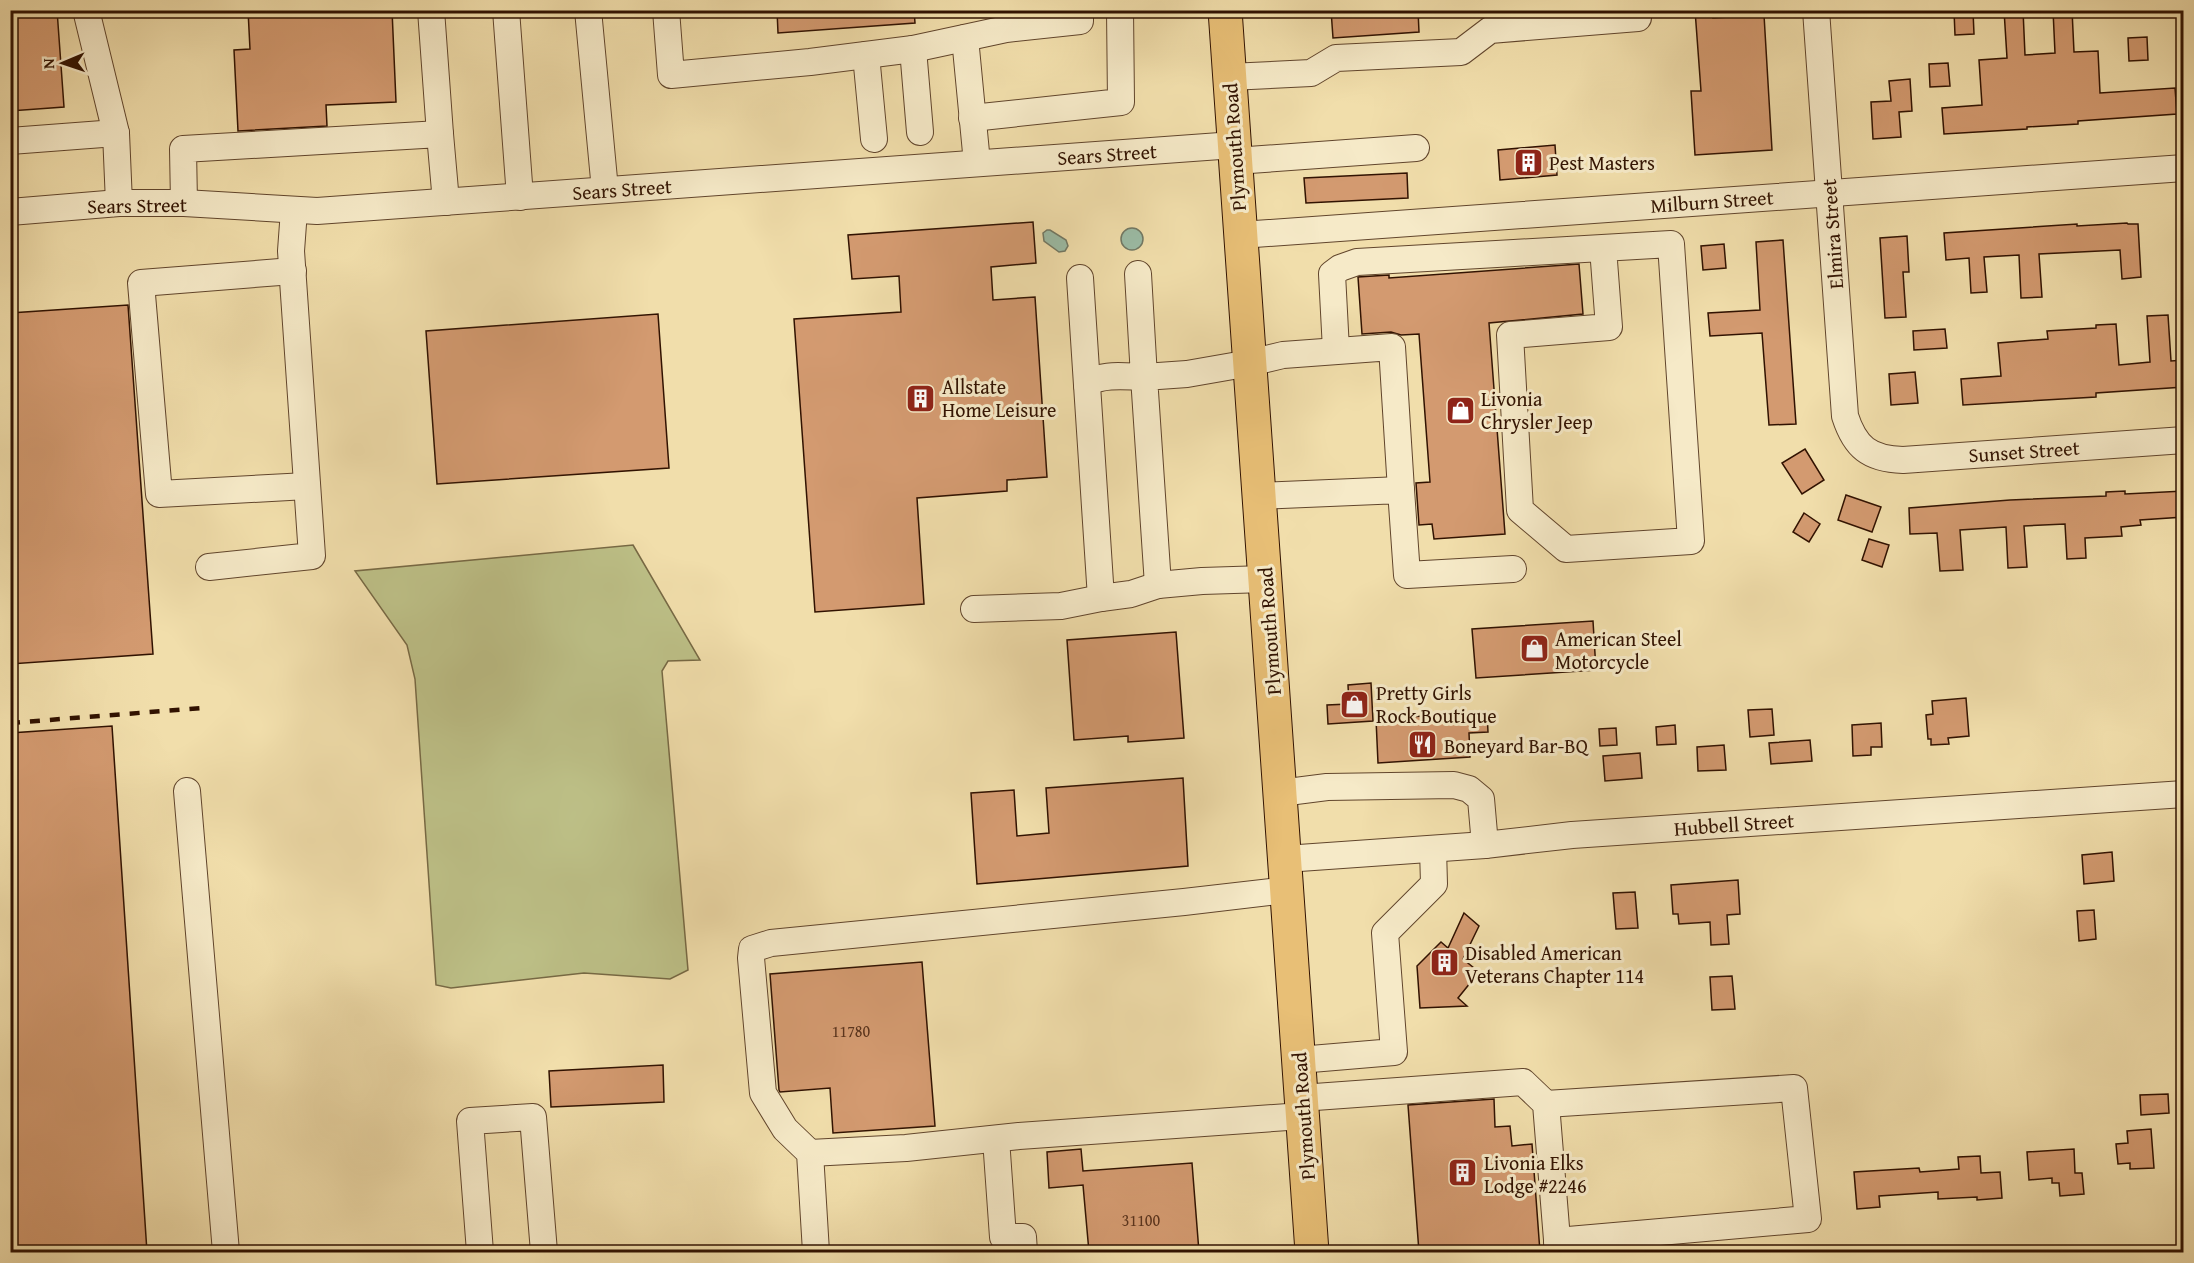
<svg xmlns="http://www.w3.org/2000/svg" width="2194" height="1263" font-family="'Gentium Book Plus',serif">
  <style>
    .green { fill: #bdc087; stroke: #776944; stroke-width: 1.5 }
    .water { fill: #9bbca6; stroke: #717864; stroke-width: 1.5 }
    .building { fill: #d39a70; stroke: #311201; stroke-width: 1.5 }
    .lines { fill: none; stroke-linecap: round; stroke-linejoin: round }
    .minor-casing { stroke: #61452c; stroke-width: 28 }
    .major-casing { stroke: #311201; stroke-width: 35 }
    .minor { stroke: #f6eac8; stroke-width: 26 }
    .major { stroke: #e8bf76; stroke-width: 33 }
    .rail { stroke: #311201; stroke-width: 4.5; stroke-dasharray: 10 10; stroke-linecap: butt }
    .labels { text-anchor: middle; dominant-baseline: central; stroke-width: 6; stroke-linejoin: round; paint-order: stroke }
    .number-label { font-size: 16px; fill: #5a341d }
    .street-label { font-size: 20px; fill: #311201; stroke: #f6eac8 }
    .poi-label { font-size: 20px; fill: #311201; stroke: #f6eac8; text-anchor: start }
  </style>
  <rect width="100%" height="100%" fill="#f1deab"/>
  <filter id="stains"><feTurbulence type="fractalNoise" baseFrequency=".00333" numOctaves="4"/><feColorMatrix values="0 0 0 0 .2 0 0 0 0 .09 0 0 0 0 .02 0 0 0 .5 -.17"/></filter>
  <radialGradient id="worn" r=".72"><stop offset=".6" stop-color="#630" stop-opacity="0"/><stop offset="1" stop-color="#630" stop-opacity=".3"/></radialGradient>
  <polygon class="green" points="633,545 700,660 668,661 662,671 688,970 670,979 584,973 451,988 436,985 415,679 407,645 355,571"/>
  <g class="water">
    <circle cx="1132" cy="239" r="11"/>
    <polygon points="1047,230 1050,230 1066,240 1068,246 1065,251 1059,252 1044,241 1043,233"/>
  </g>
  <g class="building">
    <polygon points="10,10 57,10 64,107 10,111"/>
    <polygon points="248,10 392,10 396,102 326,105 327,126 238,131 234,50 250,49"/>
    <polygon points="777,10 914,10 915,23 778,33"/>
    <polygon points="1331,10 1418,10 1419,32 1333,38"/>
    <polygon points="1695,10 1713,10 1713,18 1764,15 1772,150 1695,155 1691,91 1701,91"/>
    <polygon points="2004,10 2023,10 2025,55 2055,53 2053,10 2072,10 2074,52 2098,51 2100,93 2175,88 2177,114 2078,121 2078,124 2027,127 2027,129 1944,134 1942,108 1982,105 1979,60 2007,58"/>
    <polygon points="1954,11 1973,11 1974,34 1955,35"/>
    <polygon points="2147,37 2148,60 2129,61 2128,38"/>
    <polygon points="1948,63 1950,86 1930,87 1929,64"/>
    <polygon points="1910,79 1912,111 1899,112 1901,137 1873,139 1871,102 1891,101 1889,81"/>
    <polygon points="1555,145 1557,175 1500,180 1498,150"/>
    <polygon points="1407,173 1408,198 1306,203 1304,178"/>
    <polygon points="1033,222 1036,263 991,267 993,300 1035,297 1047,477 1007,480 1007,491 917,498 924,604 815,612 794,319 901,312 899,276 852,279 848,235"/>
    <polygon points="2127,223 2128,224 2138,224 2141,277 2122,279 2120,250 2039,254 2042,297 2021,298 2019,255 1984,257 1987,292 1971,293 1969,258 1946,260 1944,233 2077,224 2077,226"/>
    <polygon points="1907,236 1909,272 1903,272 1906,317 1885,318 1880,238"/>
    <polygon points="1783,240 1796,424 1769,425 1762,333 1710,336 1708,313 1760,310 1756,242"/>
    <polygon points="1724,244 1726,268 1703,270 1701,246"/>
    <polygon points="1579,264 1583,314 1489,323 1505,534 1434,539 1432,524 1419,525 1416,483 1430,482 1419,334 1401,335 1391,332 1362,334 1358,277 1389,275 1389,278"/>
    <polygon points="128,305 153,654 10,664 10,313"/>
    <polygon points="658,314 669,468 437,484 426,331"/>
    <polygon points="2168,315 2171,361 2184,360 2184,387 2096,393 2096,397 1963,405 1961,379 2001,376 1998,343 2048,339 2047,331 2096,328 2096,325 2116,324 2119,365 2150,362 2147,316"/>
    <polygon points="1945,329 1947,348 1914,350 1913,331"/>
    <polygon points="1915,372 1918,403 1891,405 1889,374"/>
    <polygon points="1805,449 1824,480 1802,494 1782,463"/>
    <polygon points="2125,491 2125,494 2184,491 2184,517 2140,520 2141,525 2121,527 2122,536 2085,538 2086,558 2067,559 2065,524 2024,526 2027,567 2008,568 2006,527 1960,530 1963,570 1940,571 1937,533 1910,534 1909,508 2010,500 2106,496 2106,492"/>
    <polygon points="1846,495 1881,507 1872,532 1838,520"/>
    <polygon points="1804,513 1820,524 1809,542 1793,532"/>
    <polygon points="1869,539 1889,545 1882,567 1862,560"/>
    <polygon points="1593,621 1596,670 1476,678 1472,629"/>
    <polygon points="1176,632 1184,738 1128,742 1128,736 1074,740 1067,640"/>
    <polygon points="1371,683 1373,721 1328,724 1327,705 1349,704 1348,685"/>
    <polygon points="1966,698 1969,736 1948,738 1949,744 1931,745 1931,739 1928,739 1926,715 1933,714 1932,701"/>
    <polygon points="1772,709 1774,735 1750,737 1748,710"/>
    <polygon points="1487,712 1488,732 1469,733 1470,757 1378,763 1376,719"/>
    <polygon points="1881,723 1882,747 1871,747 1871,755 1853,756 1852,725"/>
    <polygon points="1675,725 1676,744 1657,745 1656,727"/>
    <polygon points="112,726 147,1252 10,1252 10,733"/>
    <polygon points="1616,728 1617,745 1600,746 1599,729"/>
    <polygon points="1810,740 1812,761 1771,764 1769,743"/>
    <polygon points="1724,745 1726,770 1698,771 1697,747"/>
    <polygon points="1640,753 1642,778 1605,781 1603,756"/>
    <polygon points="1183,778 1188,866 977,884 971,793 1014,790 1017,836 1049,833 1046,788"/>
    <polygon points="2112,852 2114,881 2084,884 2082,855"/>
    <polygon points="1738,880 1740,914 1727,915 1729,944 1711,945 1710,922 1679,924 1678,914 1673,914 1671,885"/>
    <polygon points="1635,892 1638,928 1616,929 1613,893"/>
    <polygon points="2094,910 2096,939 2079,941 2077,911"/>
    <polygon points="1464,913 1479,926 1463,959 1479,972 1458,998 1467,1006 1420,1008 1417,966 1441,942 1448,948"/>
    <polygon points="922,962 935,1126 833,1133 830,1088 780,1092 779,1090 770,974"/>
    <polygon points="1732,976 1735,1009 1712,1010 1710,977"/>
    <polygon points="663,1065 664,1102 551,1107 549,1071"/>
    <polygon points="2168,1094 2169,1113 2141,1115 2140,1095"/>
    <polygon points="1494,1099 1495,1127 1510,1126 1512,1146 1532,1144 1540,1252 1419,1252 1408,1105"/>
    <polygon points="2151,1129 2154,1168 2130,1169 2130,1163 2118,1164 2116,1144 2128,1143 2127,1131"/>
    <polygon points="1081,1149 1083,1171 1192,1163 1199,1252 1089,1252 1083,1185 1049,1188 1047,1152"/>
    <polygon points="2074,1149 2075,1173 2082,1173 2084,1194 2060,1196 2059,1183 2052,1183 2052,1178 2029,1180 2027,1152"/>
    <polygon points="1980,1156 1981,1173 2000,1172 2002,1198 1977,1200 1977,1197 1938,1199 1938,1192 1879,1196 1880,1207 1857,1209 1854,1172 1919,1168 1920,1172 1959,1169 1958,1157"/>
  </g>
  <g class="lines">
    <defs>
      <g id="minor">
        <polyline points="86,10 116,133 119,203"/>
        <polyline points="431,10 440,134"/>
        <polyline points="506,10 520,197"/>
        <polyline points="588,10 605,190"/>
        <polyline points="666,10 671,75 810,62 913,49 1006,29 1080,21 1080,10"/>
        <path d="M1816,10L1845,416C1855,447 1869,459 1903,460L2184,440"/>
        <polyline points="965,38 977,163"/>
        <polyline points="913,49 920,132"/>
        <polyline points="866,55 874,139"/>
        <polyline points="1229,77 1311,73 1336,58 1461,52 1490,30 1638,18 1637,10"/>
        <polyline points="972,118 1121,102 1120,10"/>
        <polyline points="10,141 116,133"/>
        <polyline points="1235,161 1416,148"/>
        <polyline points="184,203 183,149 440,134 446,202"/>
        <polyline points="10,212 119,203 184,203 317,211 1234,145"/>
        <polyline points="1241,235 2184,168"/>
        <polyline points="293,271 141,283 159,494 307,486"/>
        <path d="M1138,274L1144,377C1128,377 1099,372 1087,385L1101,598L1131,594L1158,585"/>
        <polyline points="1080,278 1087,385"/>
        <path d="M1336,350L1332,274L1340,268L1357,262C1462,256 1566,250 1671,244L1691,541L1566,549L1520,510L1510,335L1609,327L1603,248"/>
        <polyline points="1259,496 1401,490 1407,575 1513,569"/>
        <polyline points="209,567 312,556 291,251 294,210"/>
        <polyline points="1265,579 1202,581 1158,585 1144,377 1187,374 1250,363 1283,355 1392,347 1401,490"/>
        <polyline points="974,609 1061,606 1101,598"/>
        <polyline points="187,791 226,1252"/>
        <polyline points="1280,793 1327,787 1454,785 1469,789 1481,799 1485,845"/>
        <polyline points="1285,859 1485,845 1572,835 2184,794"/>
        <polyline points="1299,1060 1394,1052 1385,933 1434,884 1433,849"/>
        <polyline points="1301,1098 1523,1082 1546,1104 1558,1252"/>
        <polyline points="1546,1104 1794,1088 1808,1219 1557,1241"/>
        <polyline points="996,1139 1003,1237 1023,1237 1024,1252"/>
        <polyline points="810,1153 906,1148 1019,1136 1302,1116"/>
        <polyline points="480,1252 470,1121 533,1117 544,1252"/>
        <polyline points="816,1252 810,1153 785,1129 763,1093 751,958 752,949 771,943 1184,902 1287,890"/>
      </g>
      <polyline id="major" points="1225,10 1312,1252"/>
    </defs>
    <use href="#minor" class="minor-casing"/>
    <use href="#major" class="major-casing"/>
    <use href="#minor" class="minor"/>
    <use href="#major" class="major"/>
    <polyline class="rail" points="10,723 202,708"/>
  </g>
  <defs>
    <symbol id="building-square" viewBox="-11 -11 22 22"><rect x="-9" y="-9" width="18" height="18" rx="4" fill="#8f2418" stroke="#f6eac8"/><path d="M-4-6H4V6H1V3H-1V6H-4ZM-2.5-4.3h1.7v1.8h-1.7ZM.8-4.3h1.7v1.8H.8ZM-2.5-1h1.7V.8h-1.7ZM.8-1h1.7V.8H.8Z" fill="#fff"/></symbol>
    <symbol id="shop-square" viewBox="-11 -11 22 22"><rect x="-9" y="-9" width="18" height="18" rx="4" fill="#8f2418" stroke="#f6eac8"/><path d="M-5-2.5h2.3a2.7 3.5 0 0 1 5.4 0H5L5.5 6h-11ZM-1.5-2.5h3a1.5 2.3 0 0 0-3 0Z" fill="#fff"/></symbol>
    <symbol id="restaurant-square" viewBox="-11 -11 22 22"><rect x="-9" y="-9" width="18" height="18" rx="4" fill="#8f2418" stroke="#f6eac8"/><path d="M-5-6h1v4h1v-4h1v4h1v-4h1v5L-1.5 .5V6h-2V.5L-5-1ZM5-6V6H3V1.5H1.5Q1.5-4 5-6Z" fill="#fff"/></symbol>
  </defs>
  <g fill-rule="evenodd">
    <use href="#building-square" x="1512" y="146" width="33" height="33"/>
    <use href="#building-square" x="904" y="382" width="33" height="33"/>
    <use href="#shop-square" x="1444" y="394" width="33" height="33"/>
    <use href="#shop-square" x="1518" y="632" width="33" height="33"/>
    <use href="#shop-square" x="1338" y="688" width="33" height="33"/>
    <use href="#restaurant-square" x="1406" y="728" width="33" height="33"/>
    <use href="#building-square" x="1428" y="946" width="33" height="33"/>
    <use href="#building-square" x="1446" y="1156" width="33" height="33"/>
  </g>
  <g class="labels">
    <g class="number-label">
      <text x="851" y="1031">11780</text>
      <text x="1141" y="1220">31100</text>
    </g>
    <g class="street-label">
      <text transform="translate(1234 147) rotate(-94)">Plymouth Road</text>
      <text transform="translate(1107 154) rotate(-4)">Sears Street</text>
      <text transform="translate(622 189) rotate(-4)">Sears Street</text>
      <text transform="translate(1712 201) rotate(-4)">Milburn Street</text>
      <text transform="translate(137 205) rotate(-1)">Sears Street</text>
      <text transform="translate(1832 234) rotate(-94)">Elmira Street</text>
      <text transform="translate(2024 451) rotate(-4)">Sunset Street</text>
      <text transform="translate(1269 631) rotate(-94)">Plymouth Road</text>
      <text transform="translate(1734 824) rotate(-4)">Hubbell Street</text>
      <text transform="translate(1303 1116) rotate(-94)">Plymouth Road</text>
    </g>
    <g class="poi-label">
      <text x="1549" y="162">Pest Masters</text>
      <text x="942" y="386">Allstate<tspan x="942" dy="23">Home Leisure</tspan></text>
      <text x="1481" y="398">Livonia<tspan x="1481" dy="23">Chrysler Jeep</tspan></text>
      <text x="1555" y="638">American Steel<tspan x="1555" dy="23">Motorcycle</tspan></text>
      <text x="1376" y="692">Pretty Girls<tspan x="1376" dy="23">Rock Boutique</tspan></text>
      <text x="1444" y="745">Boneyard Bar-BQ</text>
      <text x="1465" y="952">Disabled American<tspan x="1465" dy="23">Veterans Chapter 114</tspan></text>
      <text x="1484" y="1162">Livonia Elks<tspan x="1484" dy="23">Lodge #2246</tspan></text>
    </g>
  </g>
  <rect width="2194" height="1263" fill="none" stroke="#f1deab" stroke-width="36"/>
  <rect x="12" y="12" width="2170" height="1239" fill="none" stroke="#311201" stroke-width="3"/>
  <rect x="18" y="18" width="2158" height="1227" fill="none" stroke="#311201" stroke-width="1.5"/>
  <g transform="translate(63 63) rotate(268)" stroke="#f6eac8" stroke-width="4.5" paint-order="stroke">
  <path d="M0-4.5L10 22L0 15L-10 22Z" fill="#311201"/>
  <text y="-9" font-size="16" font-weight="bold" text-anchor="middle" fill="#311201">N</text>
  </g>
  <rect width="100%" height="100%" filter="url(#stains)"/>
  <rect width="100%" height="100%" fill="url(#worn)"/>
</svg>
